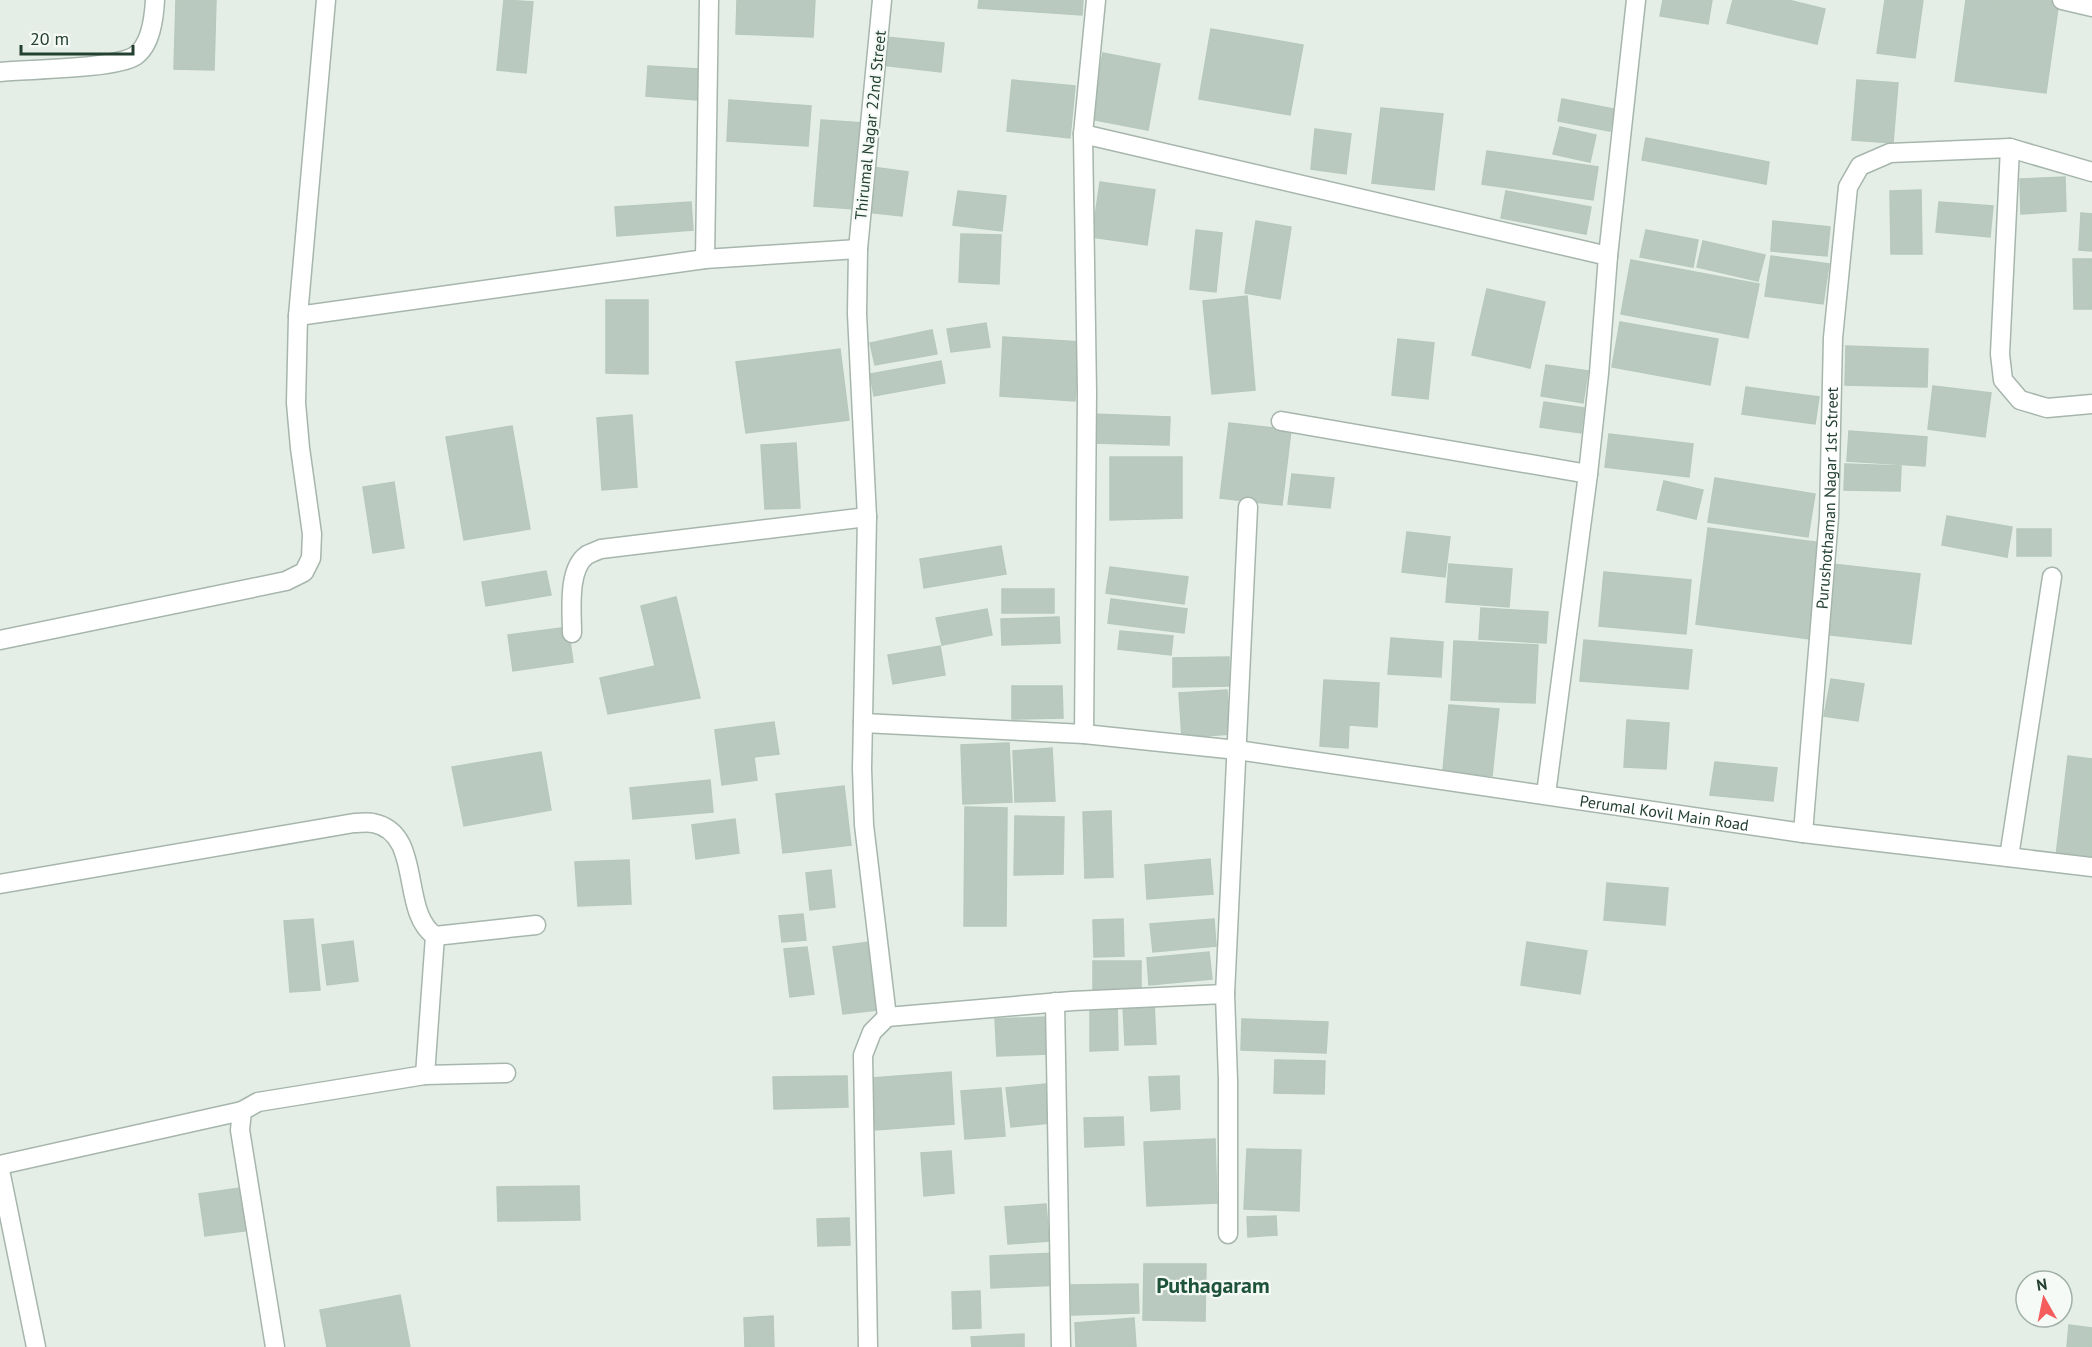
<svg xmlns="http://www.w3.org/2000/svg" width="2092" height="1347" font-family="'PT Sans',sans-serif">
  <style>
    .building { fill: #bac9bf; stroke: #b7c8bd; stroke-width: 1.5 }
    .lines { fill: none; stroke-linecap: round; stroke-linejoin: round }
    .minor-casing { stroke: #a6b6ad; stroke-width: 21 }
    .minor { stroke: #fff; stroke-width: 18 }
    .labels { text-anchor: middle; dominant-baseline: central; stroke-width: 4.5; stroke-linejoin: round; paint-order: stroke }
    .street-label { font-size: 16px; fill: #234031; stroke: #f5faf7 }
    .district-label { font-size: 22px; font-weight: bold; fill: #1e533a; stroke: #f5faf7 }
  </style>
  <rect width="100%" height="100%" fill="#e4eee7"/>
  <g class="building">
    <polygon points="176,0 216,0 214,70 174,69"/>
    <polygon points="504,0 533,2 526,73 497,70"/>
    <polygon points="737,0 815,0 813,37 736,34"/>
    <polygon points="979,0 1083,0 1082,15 978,8"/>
    <polygon points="1663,0 1712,0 1708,24 1660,16"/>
    <polygon points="1733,0 1788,0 1825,9 1817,44 1727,23"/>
    <polygon points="1885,0 1923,0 1915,58 1877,53"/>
    <polygon points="1966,0 2059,1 2046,93 1955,81"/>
    <polygon points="1211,29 1303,45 1290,115 1199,99"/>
    <polygon points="886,37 944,43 941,72 882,65"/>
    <polygon points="1103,53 1160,64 1148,130 1090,119"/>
    <polygon points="648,66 699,69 697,100 646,96"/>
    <polygon points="1012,80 1075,86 1070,138 1007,131"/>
    <polygon points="1857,80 1898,83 1893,143 1852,140"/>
    <polygon points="1562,99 1614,109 1610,131 1558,121"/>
    <polygon points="729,100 811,106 808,146 727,141"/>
    <polygon points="1381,108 1443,114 1434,190 1372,183"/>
    <polygon points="821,120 863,123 855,209 814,206"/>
    <polygon points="1560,127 1596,135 1590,162 1553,154"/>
    <polygon points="1315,129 1351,134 1346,174 1311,169"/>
    <polygon points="1646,138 1769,162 1766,184 1642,160"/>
    <polygon points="1487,151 1598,167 1593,200 1482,184"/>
    <polygon points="872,167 908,172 902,216 866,212"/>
    <polygon points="2065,177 2066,211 2021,214 2020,179"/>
    <polygon points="1100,182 1155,190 1147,245 1092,237"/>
    <polygon points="1921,190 1922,254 1891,254 1890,191"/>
    <polygon points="958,191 1006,196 1002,231 953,225"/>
    <polygon points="1506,191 1591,207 1586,234 1501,218"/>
    <polygon points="691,202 693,230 617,236 615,207"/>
    <polygon points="1939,202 1993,206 1990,237 1936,232"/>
    <polygon points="2081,213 2092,214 2092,251 2079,250"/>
    <polygon points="1256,221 1291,227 1280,299 1245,293"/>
    <polygon points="1773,221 1830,227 1827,256 1771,251"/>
    <polygon points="1196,230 1222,233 1216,292 1190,289"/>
    <polygon points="1646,230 1698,240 1693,267 1640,257"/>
    <polygon points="961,234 1001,235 999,284 959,282"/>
    <polygon points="1703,241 1765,255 1758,281 1697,267"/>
    <polygon points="1771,256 1829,264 1823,304 1765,296"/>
    <polygon points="2073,259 2092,259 2092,309 2074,309"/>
    <polygon points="1631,260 1759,284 1748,338 1621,314"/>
    <polygon points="1487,289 1545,302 1530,368 1472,355"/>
    <polygon points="1247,296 1255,390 1212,394 1203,301"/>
    <polygon points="606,300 648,300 648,374 606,373"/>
    <polygon points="1620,322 1718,339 1710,385 1612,367"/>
    <polygon points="986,323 990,347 951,352 947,329"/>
    <polygon points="932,330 937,354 875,365 870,343"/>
    <polygon points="1003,337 1080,342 1075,401 1000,396"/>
    <polygon points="1398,339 1434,343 1428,399 1392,395"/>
    <polygon points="1846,346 1928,349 1927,387 1845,385"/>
    <polygon points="840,349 849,420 746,433 736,362"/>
    <polygon points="941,361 945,383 874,396 870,374"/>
    <polygon points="1546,365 1588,371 1583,403 1541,396"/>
    <polygon points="1933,386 1991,393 1985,437 1928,429"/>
    <polygon points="1746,387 1819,397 1815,424 1742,414"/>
    <polygon points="1544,402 1584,408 1581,433 1540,427"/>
    <polygon points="1092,414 1170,417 1169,445 1091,443"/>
    <polygon points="632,415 637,487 602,490 597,418"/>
    <polygon points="1229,423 1291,430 1282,505 1220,498"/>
    <polygon points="512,426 530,529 464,540 446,437"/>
    <polygon points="1849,431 1927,437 1925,466 1847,461"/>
    <polygon points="1609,434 1693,444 1689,477 1605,467"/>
    <polygon points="796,443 800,508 765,509 761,445"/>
    <polygon points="1110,457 1182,457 1182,518 1110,520"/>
    <polygon points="1845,464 1901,466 1900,491 1844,490"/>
    <polygon points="1292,474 1334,478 1330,508 1288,504"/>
    <polygon points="1715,478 1815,494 1808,537 1708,522"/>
    <polygon points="1664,481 1703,490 1696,519 1657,510"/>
    <polygon points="394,482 404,548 373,553 363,487"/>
    <polygon points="1947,516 2012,527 2007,557 1942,545"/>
    <polygon points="1708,528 1822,543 1810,639 1696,624"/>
    <rect x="2017" y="529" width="34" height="27"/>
    <polygon points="1407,532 1450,537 1445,577 1402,572"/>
    <polygon points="1001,546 1006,574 924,588 920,559"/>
    <polygon points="1449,564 1512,569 1509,607 1446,602"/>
    <polygon points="1832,564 1920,574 1911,644 1823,634"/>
    <polygon points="1110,567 1188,577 1184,604 1106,593"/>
    <polygon points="546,571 551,595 486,606 482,582"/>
    <polygon points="1604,572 1691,580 1686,634 1599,626"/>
    <rect x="1002" y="589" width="52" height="24"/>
    <polygon points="676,597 700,698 608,714 600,678 655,666 641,606"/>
    <polygon points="1111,599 1187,609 1184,633 1108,623"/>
    <polygon points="1481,608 1548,612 1546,643 1479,639"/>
    <polygon points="987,609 992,635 942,645 936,618"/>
    <polygon points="1059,617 1060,643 1002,645 1001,619"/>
    <polygon points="568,627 573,662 513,671 508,635"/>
    <polygon points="1120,631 1173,636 1171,655 1118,649"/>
    <polygon points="1391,638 1443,642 1441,677 1388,674"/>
    <polygon points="1584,640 1692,650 1688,689 1580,681"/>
    <polygon points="1454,641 1538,645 1535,703 1451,700"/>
    <polygon points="940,646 945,675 893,684 888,655"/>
    <polygon points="1229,657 1229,686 1173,687 1173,658"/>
    <polygon points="1831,679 1864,684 1858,721 1824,716"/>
    <polygon points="1324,680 1379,683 1377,727 1349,725 1348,748 1320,746"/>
    <polygon points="1012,686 1062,686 1063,718 1012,719"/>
    <polygon points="1227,690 1230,734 1182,738 1179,693"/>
    <polygon points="1449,705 1499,709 1492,776 1443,771"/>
    <polygon points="1627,720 1669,723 1666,769 1624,767"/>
    <polygon points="774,722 779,754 754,757 757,780 722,785 715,730"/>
    <polygon points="1009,743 1012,802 963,804 961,745"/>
    <polygon points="1052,748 1055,801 1015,802 1013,751"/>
    <polygon points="541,752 551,810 464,826 452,767"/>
    <polygon points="2068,756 2092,759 2092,860 2056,856"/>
    <polygon points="1715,762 1777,768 1773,801 1710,795"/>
    <polygon points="710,780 713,812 633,819 630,788"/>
    <polygon points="844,786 851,845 783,853 776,794"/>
    <polygon points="965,807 1007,808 1006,926 964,926"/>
    <polygon points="1111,811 1113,877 1085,878 1083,812"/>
    <polygon points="1015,816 1064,817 1063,874 1014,875"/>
    <polygon points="735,819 739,853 696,859 692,825"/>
    <polygon points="1210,859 1213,894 1147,899 1145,865"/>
    <polygon points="629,860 631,904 578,906 575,862"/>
    <polygon points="831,870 835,907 810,910 806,873"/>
    <polygon points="1607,883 1668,888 1665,925 1604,920"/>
    <polygon points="803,914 806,940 782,942 779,916"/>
    <polygon points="313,919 320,990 290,992 284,921"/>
    <polygon points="1123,919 1124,956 1094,957 1093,920"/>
    <polygon points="1214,919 1216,946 1153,952 1150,924"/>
    <polygon points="353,941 358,981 327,985 322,945"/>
    <polygon points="869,942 877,1010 843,1014 833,947"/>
    <polygon points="1527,942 1587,951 1580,994 1521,985"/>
    <polygon points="807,947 814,994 790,997 784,949"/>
    <polygon points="1209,952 1212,979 1149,985 1147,958"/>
    <polygon points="1093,961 1141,961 1141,995 1093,996"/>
    <polygon points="1117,1002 1118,1050 1090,1051 1090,1003"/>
    <polygon points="1154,1002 1156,1044 1125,1045 1123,1004"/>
    <polygon points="1047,1017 1048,1054 997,1056 995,1019"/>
    <polygon points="1242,1019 1328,1022 1326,1053 1241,1050"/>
    <polygon points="1275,1060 1325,1061 1324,1094 1274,1093"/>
    <polygon points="951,1072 954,1124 875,1130 872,1078"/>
    <polygon points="847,1076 848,1107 774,1109 773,1077"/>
    <polygon points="1179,1076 1180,1109 1151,1111 1149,1077"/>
    <polygon points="1045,1084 1050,1123 1011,1127 1006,1088"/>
    <polygon points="1001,1088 1005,1136 965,1139 961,1091"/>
    <polygon points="1123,1117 1124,1145 1085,1147 1084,1118"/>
    <polygon points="1215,1139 1217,1203 1147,1206 1144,1142"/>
    <polygon points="1247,1149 1301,1150 1299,1211 1244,1209"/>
    <polygon points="951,1151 954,1193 924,1196 921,1153"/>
    <polygon points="579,1186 580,1220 498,1221 497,1187"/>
    <polygon points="246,1187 251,1230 205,1236 199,1194"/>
    <polygon points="1046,1204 1049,1241 1008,1244 1005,1207"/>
    <polygon points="1276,1216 1277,1235 1248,1237 1247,1217"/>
    <polygon points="849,1218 850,1245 818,1246 817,1219"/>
    <polygon points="1059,1253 1059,1285 991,1288 990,1256"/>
    <polygon points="1144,1264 1206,1264 1205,1321 1143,1320"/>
    <polygon points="1138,1284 1139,1313 1072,1315 1071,1285"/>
    <polygon points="980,1291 981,1328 953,1329 952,1292"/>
    <polygon points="400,1295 410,1347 327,1347 320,1310"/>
    <polygon points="773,1316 774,1347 745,1347 744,1318"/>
    <polygon points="1134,1318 1136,1347 1076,1347 1075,1323"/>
    <polygon points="2069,1325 2092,1328 2092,1347 2067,1347"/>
    <polygon points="1024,1334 1024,1347 972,1347 971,1337"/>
  </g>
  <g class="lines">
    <defs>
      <g id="minor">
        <polyline points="882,0 858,249 857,314 867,517 862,769 864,825 887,1017"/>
        <polyline points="2062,0 2092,7"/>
        <path d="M0,72C29,69 114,69 135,56C151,45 154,18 155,0"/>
        <polyline points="1083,134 1608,256"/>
        <polyline points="2010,148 2000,354 2003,380 2020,400 2047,408 2092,404"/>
        <polyline points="705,259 858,249"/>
        <polyline points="298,316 705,259 709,0"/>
        <polyline points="1281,421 1588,474"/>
        <path d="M572,633C572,612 567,569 587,555C591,553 596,551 601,549L867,517"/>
        <polyline points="0,640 286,581 304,572 311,558 312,534 300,448 296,403 298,316 326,0"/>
        <path id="s1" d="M863,723L1084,734L1237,750L1803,833L2092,867"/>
        <polyline points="1084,734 1087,392 1083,134 1096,0"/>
        <polyline points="1546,794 1588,474 1599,373 1608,256 1636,0"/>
        <path id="s2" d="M1803,833L1829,517L1833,338L1848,187L1860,166L1890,153L2010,148L2092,172"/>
        <polyline points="2009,857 2052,577"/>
        <path d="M0,884L354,823C360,823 367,822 373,823C424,833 399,911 435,936L536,925"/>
        <polyline points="1055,1002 1061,1347"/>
        <polyline points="425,1075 435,936"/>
        <polyline points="0,1165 242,1111"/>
        <polyline points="0,1170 36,1347"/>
        <polyline points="1228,1234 1228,1080 1225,994 1248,507"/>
        <polyline points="275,1347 240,1130 242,1111 258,1102 425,1075 506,1073"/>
        <polyline points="868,1347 863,1055 872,1032 887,1017 1072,1001 1225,994"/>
      </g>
    </defs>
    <use href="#minor" class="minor-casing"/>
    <use href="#minor" class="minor"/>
  </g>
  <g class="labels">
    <g class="street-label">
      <text transform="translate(870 125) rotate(-84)">Thirumal Nagar 22nd Street</text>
      <text stroke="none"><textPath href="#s2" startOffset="336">Purushothaman Nagar 1st Street</textPath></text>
      <text stroke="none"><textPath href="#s1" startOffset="807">Perumal Kovil Main Road</textPath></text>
    </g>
    <g class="district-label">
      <text x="1213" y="1285">Puthagaram</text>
    </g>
  </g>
  <g transform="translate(2044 1299) rotate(351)"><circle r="28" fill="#f5faf7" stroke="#a1b0a8" stroke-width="1.5"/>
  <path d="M0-4.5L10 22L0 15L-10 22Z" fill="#f45d5c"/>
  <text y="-9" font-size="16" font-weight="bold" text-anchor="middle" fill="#234031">N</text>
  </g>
  <path d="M21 45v9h112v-9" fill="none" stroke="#234031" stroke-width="3"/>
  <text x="30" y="45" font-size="18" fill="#234031" stroke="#f5faf7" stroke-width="4.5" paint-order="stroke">20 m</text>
</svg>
